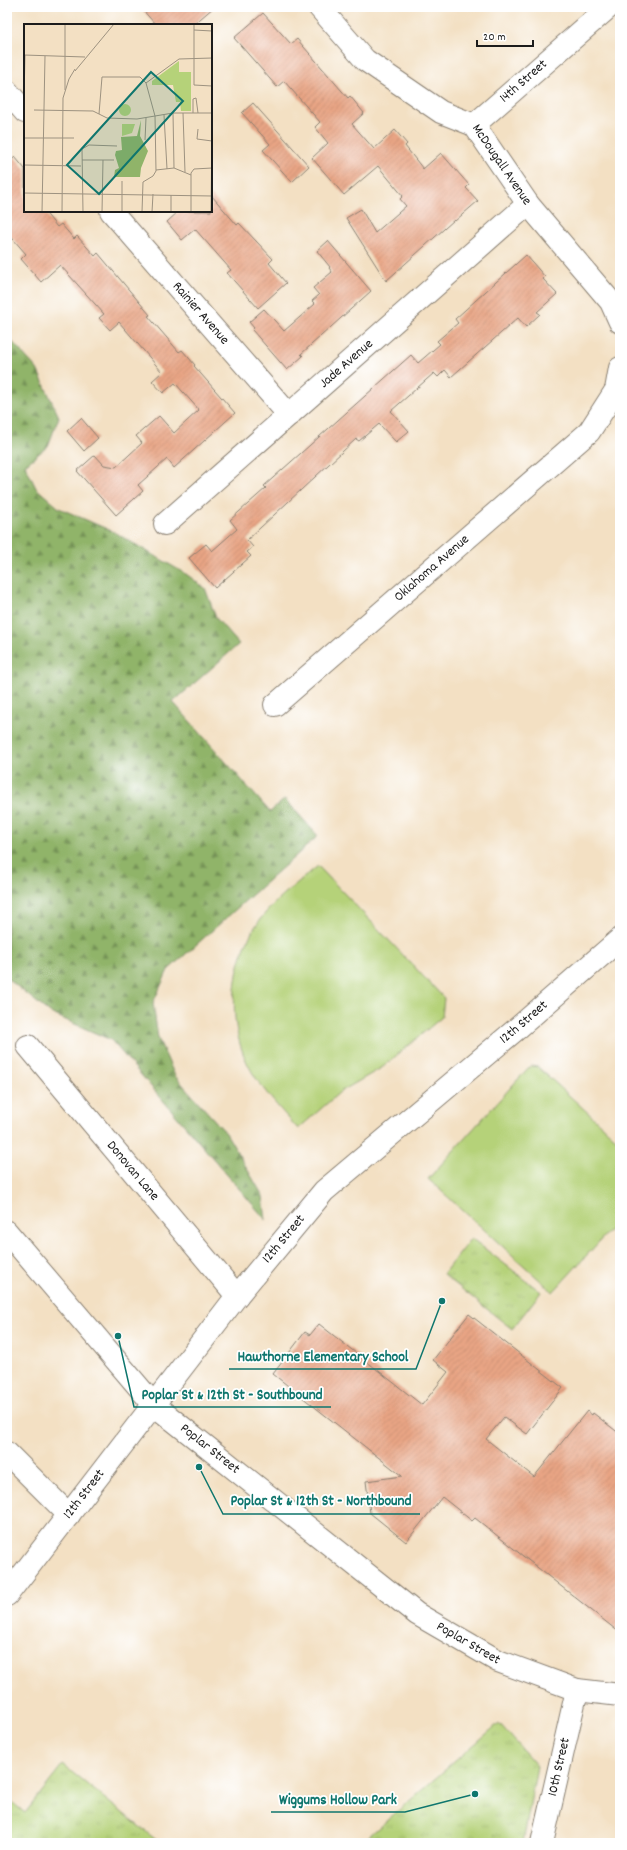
<svg xmlns="http://www.w3.org/2000/svg" width="627" height="1850" font-family="Dekko,sans-serif">
  <style>
    .forest { fill: url(#forest-firs); stroke: #566842 }
    .park { fill: url(#park-tufts); stroke: #68774a }
    .garden { fill: #b5d279; stroke: #68774a }
    .building { fill: url(#building-hatch) }
    .lines { fill: none; stroke-linecap: round; stroke-linejoin: round }
    .minor-casing { stroke: #887e70; stroke-width: 24 }
    .minor { stroke: #fff; stroke-width: 22 }
    .labels { text-anchor: middle; dominant-baseline: central; stroke-width: 3.5; stroke-linejoin: round; paint-order: stroke }
    .street-label { font-size: 14px; fill: #1c1c1c; stroke: #fff }
    .inset-road { fill: none; stroke: #9d9280; stroke-width: 1 }
    .view { fill: #0f766e; fill-opacity: 0.15; stroke: #0f766e; stroke-width: 2 }
    .inset-edge { fill: none; stroke: #1c1c1c; stroke-width: 2 }
    .leader { fill: none; stroke: #0f766e; stroke-width: 1.5 }
    .callout-dot { fill: #0f766e; stroke: #fff; stroke-width: 1.5 }
    .callout-label { font-size: 15px; text-anchor: middle; font-weight: bold; fill: #0f766e; stroke: #fff; stroke-width: 3.5; stroke-linejoin: round; paint-order: stroke }
  </style>
  <defs>
    <pattern id="forest-firs" width="22" height="20" patternUnits="userSpaceOnUse"><rect width="22" height="20" fill="#90b469"/><path d="M5 1l3.5 6h-7zM16 11l3.5 6h-7z" fill="#759256"/></pattern>
    <pattern id="park-tufts" width="24" height="20" patternUnits="userSpaceOnUse"><rect width="24" height="20" fill="#b5d279"/><path d="M3 7l-1-3M5 7V3M7 7l1-3M15 17l-1-3M17 17v-4M19 17l1-3" fill="none" stroke="#9bb468"/></pattern>
    <pattern id="building-hatch" width="6" height="6" patternUnits="userSpaceOnUse"><rect width="6" height="6" fill="#e8a484"/><path d="M-1 1l2-2M0 6l6-6M5 7l2-2" fill="none" stroke="#c68d71"/></pattern>
  </defs>
  <rect width="100%" height="100%" fill="#fff"/>
  <filter id="ink" filterUnits="userSpaceOnUse"><feTurbulence type="fractalNoise" baseFrequency=".025" numOctaves="2"/><feDisplacementMap in="SourceGraphic" scale="8" xChannelSelector="R" yChannelSelector="G"/><feConvolveMatrix kernelMatrix="1 2 1 2 8 2 1 2 1" color-interpolation-filters="sRGB"/></filter>
  <filter id="wash" filterUnits="userSpaceOnUse"><feTurbulence type="fractalNoise" baseFrequency=".012" numOctaves="4" result="noise"/><feDisplacementMap in="SourceGraphic" scale="16" xChannelSelector="R" yChannelSelector="G"/><feGaussianBlur stdDeviation="0.9" result="paint"/><feColorMatrix in="noise" values="0 0 0 0 0 0 0 0 0 0 0 0 0 0 0 0 0 1.4 0 .05"/><feComposite in="paint" operator="in"/></filter>
  <g filter="url(#wash)">
    <rect width="100%" height="100%" fill="#f3e0c3"/>
    <polygon class="forest" points="7,336 37,369 59,417 48,446 25,465 36,488 59,508 114,532 186,574 205,588 216,618 239,644 173,702 270,812 285,799 318,836 168,970 153,1003 158,1038 175,1076 226,1133 263,1196 266,1220 111,1040 50,1013 7,978"/>
    <g class="park">
      <polygon points="471,1238 541,1292 512,1329 443,1274"/>
      <polygon points="499,1723 537,1766 523,1843 361,1843"/>
      <polygon points="63,1765 160,1843 7,1843 7,1798 25,1813"/>
    </g>
    <g class="garden">
      <path d="M318,866L444,998L442,1017L383,1067L340,1092L298,1129C282,1111 265,1093 252,1072C227,1030 229,969 255,927C270,903 296,884 318,866Z"/>
      <polygon points="530,1066 538,1067 620,1142 620,1219 553,1292 428,1179"/>
    </g>
    <g id="blocks">
      <g class="building">
        <polygon points="140,7 214,7 193,25 156,25"/>
        <polygon points="263,13 291,44 297,39 348,98 350,96 364,113 352,124 374,149 395,130 407,144 405,146 423,169 441,153 469,185 466,188 478,201 455,221 454,220 386,281 346,218 361,209 375,233 406,206 400,199 403,196 378,166 344,195 312,158 328,143 315,127 320,122 284,81 277,87 234,38"/>
        <polygon points="253,103 309,166 292,182 263,150 270,144 242,113"/>
        <polygon points="15,157 25,169 25,211 44,211 57,227 61,224 74,239 77,236 95,256 98,253 150,315 148,316 179,352 182,350 195,365 194,366 235,413 174,468 167,459 138,485 143,491 116,515 77,471 95,455 104,465 116,467 142,443 136,436 159,416 174,433 199,410 175,383 163,393 152,381 162,372 119,322 110,330 99,318 104,314 60,265 41,282 21,259 26,254 7,232 7,164"/>
        <polygon points="211,195 237,225 239,223 273,259 269,263 286,283 258,308 227,273 231,270 195,229 182,240 167,222 179,211 211,211"/>
        <polygon points="328,241 371,291 301,354 303,356 287,370 252,330 254,328 249,322 264,309 284,331 315,304 312,301 319,295 313,288 332,272 329,268 330,267 317,251"/>
        <polygon points="526,255 545,277 543,279 557,294 537,312 540,314 526,327 518,318 451,377 445,370 438,377 434,373 391,411 409,431 396,442 379,424 359,441 356,439 247,540 253,547 247,552 251,556 215,588 189,558 206,544 212,551 237,529 230,520 266,488 264,486 411,355 418,363 440,344 437,341 458,323 455,319"/>
        <polygon points="81,418 98,438 84,451 67,431"/>
        <polygon points="469,1314 563,1388 527,1434 504,1417 486,1439 534,1477 587,1411 592,1415 593,1413 620,1434 620,1633 475,1518 472,1521 442,1497 406,1542 370,1513 366,1481 402,1476 273,1374 305,1332 310,1335 319,1324 422,1405 448,1372 433,1360"/>
      </g>
    </g>
  </g>
  <g filter="url(#ink)">
    <use href="#blocks" fill-opacity="0" stroke="#887e70" stroke-width="1"/>
    <g class="lines">
      <defs>
        <g id="minor">
          <path id="s1" d="M319,7L365,60L441,112L474,125L528,204L611,302L620,322"/>
          <polyline points="7,91 25,112"/>
          <path id="s2" d="M474,125L609,7"/>
          <path id="s3" d="M111,211L289,415"/>
          <path id="s4" d="M165,524L528,204"/>
          <path id="s5" d="M275,705L589,432L616,390L620,368"/>
          <path id="s6" d="M28,1046L237,1296"/>
          <path id="s7" d="M7,1232L154,1405L417,1614L498,1661L577,1690L620,1695"/>
          <polyline points="7,1453 69,1515"/>
          <path id="s8" d="M7,1595L237,1296L324,1191L519,1027L620,939"/>
          <path id="s9" d="M542,1843L577,1690"/>
        </g>
      </defs>
      <use href="#minor" class="minor-casing"/>
      <use href="#minor" class="minor"/>
    </g>
  </g>
  <g class="labels">
    <g class="street-label">
      <text stroke="none"><textPath href="#s2" startOffset="66">14th Street</textPath></text>
      <text stroke="none"><textPath href="#s1" startOffset="246">McDougall Avenue</textPath></text>
      <text stroke="none"><textPath href="#s3" startOffset="136">Rainier Avenue</textPath></text>
      <text stroke="none"><textPath href="#s4" startOffset="242">Jade Avenue</textPath></text>
      <text stroke="none"><textPath href="#s5" startOffset="208">Oklahoma Avenue</textPath></text>
      <text stroke="none"><textPath href="#s8" startOffset="775">12th Street</textPath></text>
      <text stroke="none"><textPath href="#s6" startOffset="163">Donovan Lane</textPath></text>
      <text stroke="none"><textPath href="#s8" startOffset="451">12th Street</textPath></text>
      <text stroke="none"><textPath href="#s7" startOffset="298">Poplar Street</textPath></text>
      <text stroke="none"><textPath href="#s8" startOffset="127">12th Street</textPath></text>
      <text stroke="none"><textPath href="#s7" startOffset="622">Poplar Street</textPath></text>
      <text stroke="none"><textPath href="#s9" startOffset="78">10th Street</textPath></text>
    </g>
  </g>
  <g transform="translate(24 24)">
    <rect width="188" height="188" fill="#f3e0c3"/>
    <path d="M117,96L116,112L124,127L117,144L116,153H90L91,146L95,144L91,131L92,127L98,126L97,113L113,112Z" fill="#90b469"/>
    <path d="M155,37V48H167V87H157L156,78H152L149,61H128V57Z" fill="#b5d279"/>
    <path d="M95 86a6 6 0 1 1 12 0a6 6 0 1 1-12 0ZM98,100H111L108,109L98,112Z" fill="#b5d279"/>
    <path class="inset-road" d="M170,0V61L188,62M170,6L188,7M0,31L61,33M51,47L90,0M122,59L155,35L188,34M41,66V0M0,74L1,31M10,86L69,87L83,94L113,95L149,89H188M149,89L150,144M159,89L161,148M169,89V75L172,74L174,89M75,90L78,53H116L122,59L131,92L132,147L129,152L119,158L118,188M140,91L143,145M174,105L173,115L188,117M0,114H50M121,116L122,94M58,136H90M0,141L57,142M132,146L150,144L167,151M0,169L188,172M147,171V188M18,188L21,32M38,188L39,74L45,55L51,45M59,188L58,125L65,121L93,122M78,188L79,136M98,188V157M128,188L129,170M167,188V149L170,145L188,144M187,188L188,102"/>
    <path class="view" d="M127,48L159,77L75,170L43,141Z"/>
    <rect width="188" height="188" class="inset-edge"/>
  </g>
  <path class="leader" d="M442 1301L416 1369H229M118 1336L134 1407H331M199 1467L223 1514H420M475 1794L405 1812H271"/>
  <g class="callout-dot">
    <circle cx="442" cy="1301" r="4"/>
    <circle cx="118" cy="1336" r="4"/>
    <circle cx="199" cy="1467" r="4"/>
    <circle cx="475" cy="1794" r="4"/>
  </g>
  <g class="callout-label">
    <text x="323" y="1361">Hawthorne Elementary School</text>
    <text x="232" y="1399">Poplar St &amp; 12th St - Southbound</text>
    <text x="321" y="1505">Poplar St &amp; 12th St - Northbound</text>
    <text x="338" y="1804">Wiggums Hollow Park</text>
  </g>
  <rect width="627" height="1850" fill="none" stroke="#fff" stroke-width="24"/>
  <path d="M477 40v6h56v-6" fill="none" stroke="#1c1c1c" stroke-width="2"/>
  <text x="483" y="40" font-size="12" fill="#1c1c1c" stroke="#ffffff" stroke-width="3" paint-order="stroke">20 m</text>
</svg>
